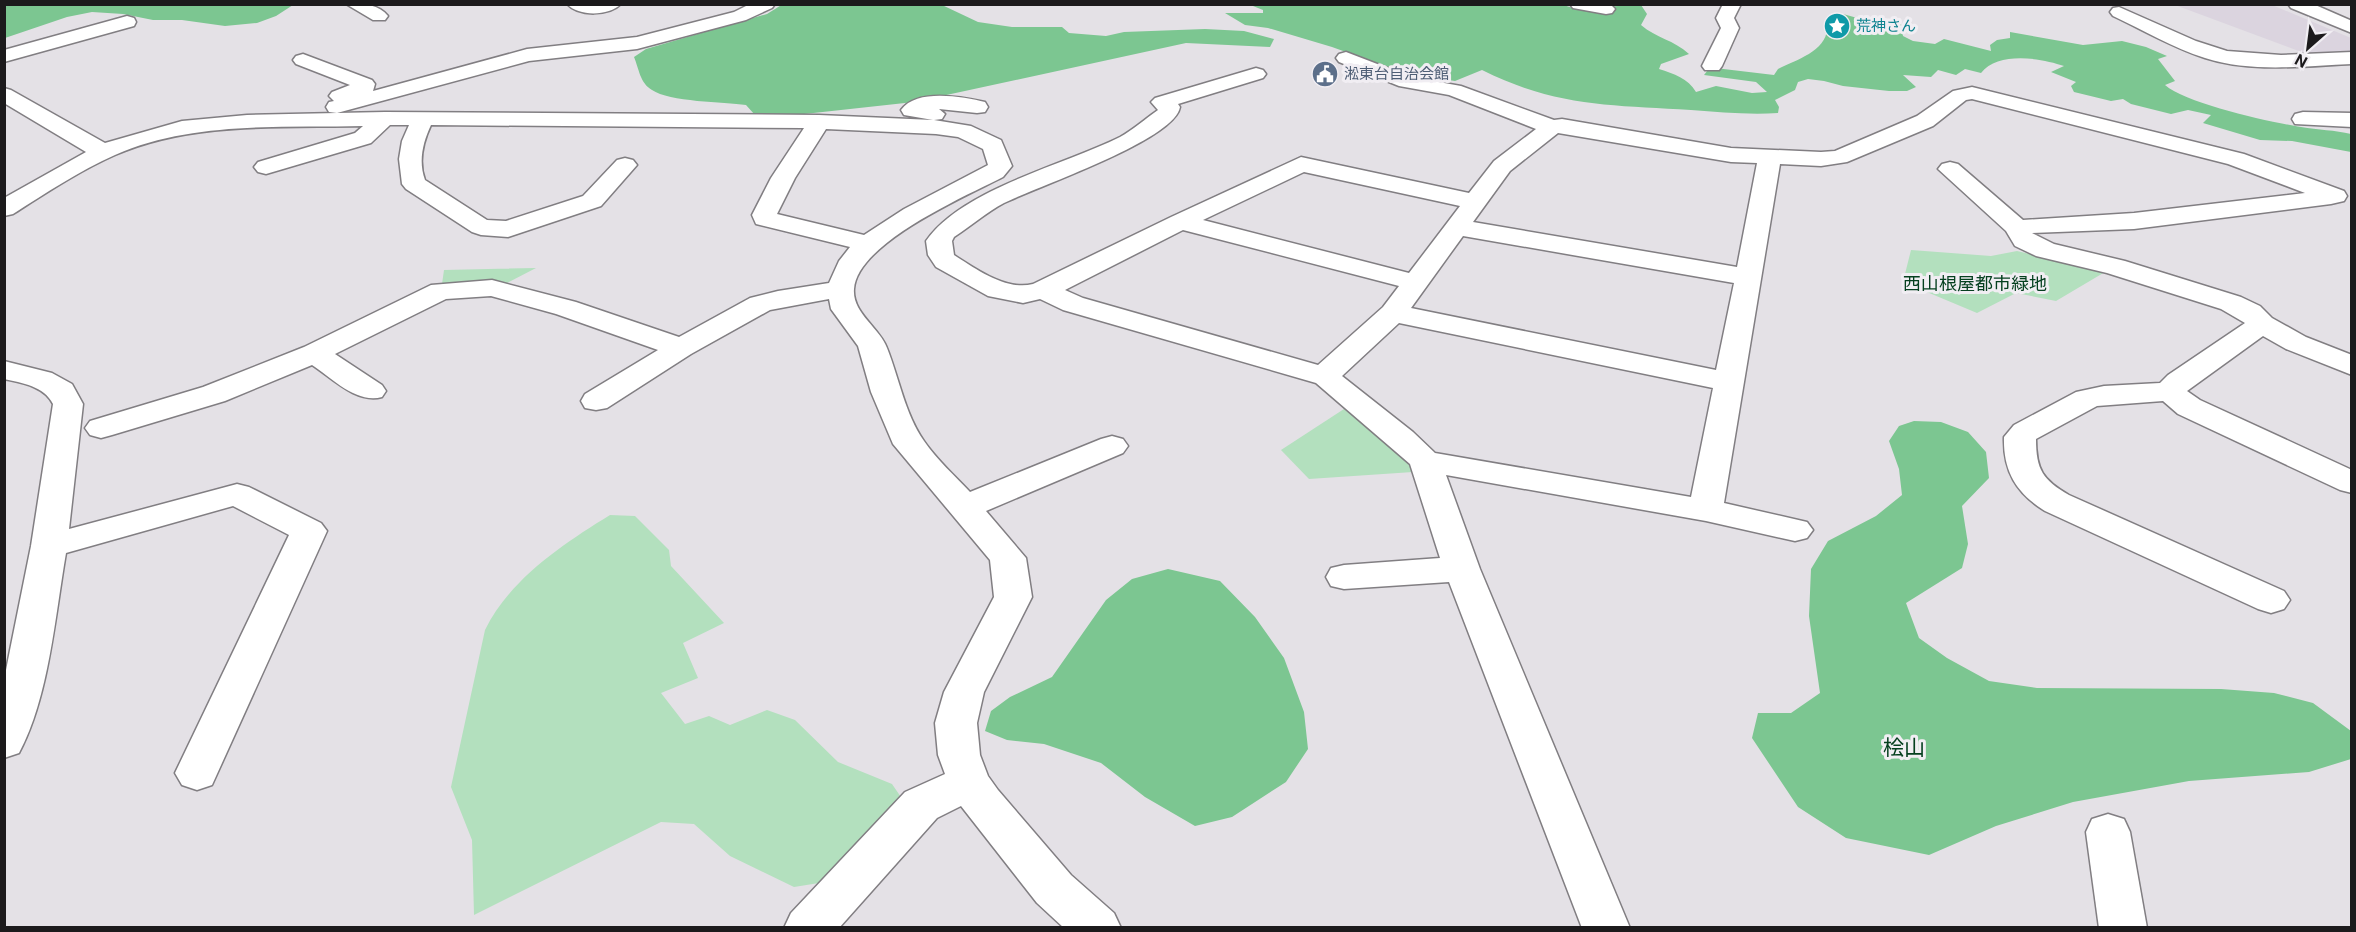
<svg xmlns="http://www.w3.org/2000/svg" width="2356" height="932" font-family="Roboto,'Noto Sans JP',sans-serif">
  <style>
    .built { fill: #dbd4df }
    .green { fill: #b3e0be }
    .forest { fill: #7cc691 }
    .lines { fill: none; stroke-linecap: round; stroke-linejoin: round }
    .minor-casing { stroke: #817e82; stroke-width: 3 }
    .minor { fill: #fff; fill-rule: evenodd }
    .labels { text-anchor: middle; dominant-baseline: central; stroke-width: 6; stroke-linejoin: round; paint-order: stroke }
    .far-culture-label { font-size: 15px; fill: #0d838f; stroke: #f1eef3; text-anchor: start }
    .far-service-label { font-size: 15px; fill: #4e5e75; stroke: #f1eef3; text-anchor: start }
    .park-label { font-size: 18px; fill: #05401f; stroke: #f1eef3 }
    .near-park-label { font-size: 21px; fill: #05401f; stroke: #f1eef3 }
  </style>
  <rect width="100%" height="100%" fill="#e4e1e6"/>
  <polygon class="built" points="2175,5 2272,5 2351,38 2351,55 2312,56"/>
  <g class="green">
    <polygon points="1911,250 1991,256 2017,251 2105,272 2056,301 2016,293 1977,313 1903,282"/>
    <polygon points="536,268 507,283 491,279 442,284 444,270"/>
    <polygon points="1344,409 1402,453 1413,472 1309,479 1281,450"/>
    <path d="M610,515L635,516L669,550L671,566L724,623L683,643L698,678L661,693L685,724L709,716L730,725L767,710L795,720L838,762L892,784L905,803L819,883L794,887L730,856L694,824L661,822L474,915L472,840L451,787L485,630C510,579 563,544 610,515Z"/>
  </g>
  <g class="forest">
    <polygon points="5,4 293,4 293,5 276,16 257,23 225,26 182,20 153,20 123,14 92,12 67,17 5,38"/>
    <path d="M783,4L942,5L978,22L1012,27H1062L1069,33L1106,36L1124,32L1205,29L1244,31L1274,39L1270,47L1186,43L914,102L786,116L755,115L746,105C724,102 669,102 652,90C640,83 639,69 634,57L646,49L767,14Z"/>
    <path d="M1248,4H1560L1573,8L1641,5L1647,14L1641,25C1656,38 1674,40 1689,54L1661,64L1659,69C1674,74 1688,78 1696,92L1716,86L1752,93L1767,92L1756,82L1704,75L1708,70L1715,68L1774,75L1778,69C1796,60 1826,51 1827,29L1836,24L1835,14H1843L1868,21L1901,24L1903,36L1913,41L1935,44L1944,39L1991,51L1990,45L1997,40L2010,38V32L2083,45L2122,41L2146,47L2167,56L2158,59L2175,81L2165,85C2187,104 2270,122 2301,127C2318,130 2335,130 2351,134V152L2292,141L2260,140L2203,123L2211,115L2188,110L2171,114L2131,104L2123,99L2111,101L2074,92L2071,86L2076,82L2051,72L2064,66C2041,58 1998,51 1981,73L1965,69L1956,75L1938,70L1931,77L1903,75L1916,87L1907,91H1889L1843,86L1824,81L1808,79L1798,82L1795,90L1775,100L1779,107L1778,113C1748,115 1720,112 1691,110C1611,105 1556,107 1482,70L1455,81L1404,73L1332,47L1268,28L1245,25L1225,13H1263V10Z"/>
    <polygon points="1914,421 1941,422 1968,432 1986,452 1989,478 1962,506 1968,544 1962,568 1906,603 1919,638 1947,658 1989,681 2037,688 2221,689 2274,693 2313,703 2351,731 2351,759 2309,772 2189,781 2073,802 1996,826 1929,855 1846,838 1798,807 1752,738 1758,713 1791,713 1820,693 1809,616 1811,569 1828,541 1876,516 1902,495 1899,469 1889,441 1899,426"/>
    <polygon points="1168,569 1220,581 1255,617 1284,658 1304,712 1308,749 1286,782 1232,817 1195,826 1145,797 1101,763 1044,744 1007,740 985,731 991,711 1010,697 1052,677 1106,600 1132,579"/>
  </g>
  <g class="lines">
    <defs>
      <g id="minor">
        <path d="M346,4C361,4 378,3 388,16L385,20H373Z"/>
        <path d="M567,4H621C609,16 579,17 567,4Z"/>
        <polygon points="750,4 775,4 772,8 746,20 637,49 529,61 337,113 329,112 326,107 329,102 334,101 329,96 332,92 350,85 296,64 293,60 296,56 303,54 372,80 375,84 373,91 527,49 637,37 734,12"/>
        <polygon points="1570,4 1610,4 1615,9 1612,13 1606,14 1573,8"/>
        <polygon points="1723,4 1741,4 1734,18 1739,28 1722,66 1719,70 1705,70 1702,66 1721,28 1716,18"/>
        <polygon points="2288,4 2313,4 2352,21 2352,33 2291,8"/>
        <path d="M2119,7L2196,41L2227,51L2281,55L2352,52V64C2304,66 2251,73 2205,58C2173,48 2143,30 2113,16L2110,12L2113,8Z"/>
        <polygon points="127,16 134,18 136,22 134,26 4,62 4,50"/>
        <path d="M1346,52L1411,77L1461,86L1554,120L1562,119L1731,148L1821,152L1835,151L1917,116L1953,91L1972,87L2244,154L2344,191L2347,196L2344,201L2331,204L2134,229L2032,233L2054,244L2125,261L2241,297L2260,306L2272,318L2306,337L2352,355V375L2286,349L2263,336L2187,391L2200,400L2352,470V493L2340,490L2178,414L2163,401L2097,406L2036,439C2036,470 2043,480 2069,495L2284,591L2290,600L2284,609L2271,613L2258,609L2045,511C2016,493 2003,471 2004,437L2014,425L2076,392L2104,386L2160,383L2168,375L2245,323L2221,309L2107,273L2036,256L2015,246L2006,231L1938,169L1942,164L1950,162L1958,164L2023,220L2134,213L2305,193L2228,164L1972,99L1966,100L1933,126L1847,162L1821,166L1780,164L1724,503L1807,522L1813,530L1807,538L1795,541L1706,521L1446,475L1480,569L1630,928H1582L1449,582L1344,589L1331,586L1326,577L1331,568L1344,565L1440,558L1410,464L1316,383L1063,310L1040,299L1023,303L988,296L936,267L928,255L926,241C962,189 1064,165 1120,137C1133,130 1145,119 1158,110L1151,102L1155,98L1256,68L1263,70L1266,74L1263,78L1178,104L1180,107C1175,140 1036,187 1004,203C987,212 971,226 954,237L952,241L954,255C976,269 1006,291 1033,284L1171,217L1301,157L1469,193L1494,161L1536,129L1449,95L1399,86L1339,62L1336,58L1339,54ZM1558,133L1731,162L1757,163L1737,267L1473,222L1510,171ZM1304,172L1460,206L1409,273L1203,220ZM1183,230L1399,286L1383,307L1318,365L1083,298L1065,290ZM1463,236L1734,283L1716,370L1411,308ZM1399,323L1713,388L1691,497L1435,453L1413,432L1342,376Z"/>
        <path d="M4,88L11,90L105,143L182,121L247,115L385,112L819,115L933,120L904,115L901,110C917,88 963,97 985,102L988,107L985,112L977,113L939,109L945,114L942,119L934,120L971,126L1001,140L1012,166L1003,177C966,196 857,243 854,289C852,313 880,328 887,348C899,378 905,414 924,441C937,460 955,476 970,492L1101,439L1112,436L1123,439L1128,446L1123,453L986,511L1026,558L1032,597L984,692L977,723L980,755L988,776L998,790L1071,875L1114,913L1121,928H1064L1037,903L961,806L937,818L839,928H784L791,913L905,792L945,774L938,755L935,723L944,692L994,597L990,560L893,444L871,392L858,346L831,309L829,299L770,310L691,354L607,408L596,410L585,408L581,401L585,394L658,350L556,314L491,296L446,299L335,354L382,385L386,391L382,397C356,404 332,378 312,365L225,401L112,435L101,438L90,435L85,428L90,421L203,387L304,347L431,285L492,280L576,302L679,337L750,298L778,291L829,283L839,261L850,247L756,224L752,215L771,178L804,128L431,125C423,142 418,161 425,180L487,220L506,221L583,196L617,160L625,158L633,160L637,165L601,206L508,237L481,235L472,232L406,189L402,184L399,159L402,141L409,125H390L371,143L266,174L258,172L254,167L258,162L355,133L363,126C282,128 192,121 115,155C79,171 46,193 13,214L4,216V198L86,152L4,103ZM826,129L936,134L958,137L983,149L988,165L904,209L864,235L777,214L795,178Z"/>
        <polygon points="2303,112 2352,113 2352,127 2295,124 2292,119 2295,114"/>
        <path d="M4,361L52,373L72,384L83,404L69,529L237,484L249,487L321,523L327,531L212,785L197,790L182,785L175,773L289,535L233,506L66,553C55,616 49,697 19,753L4,758V680L31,546L53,404C44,386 22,383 4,379Z"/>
        <polygon points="2108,814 2124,819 2130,832 2147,928 2099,928 2086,832 2092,819"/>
      </g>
    </defs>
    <use href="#minor" class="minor-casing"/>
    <use href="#minor" class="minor"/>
  </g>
  <defs>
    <symbol id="sight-disc" viewBox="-11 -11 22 22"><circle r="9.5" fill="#0f9aa8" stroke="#f1eef3"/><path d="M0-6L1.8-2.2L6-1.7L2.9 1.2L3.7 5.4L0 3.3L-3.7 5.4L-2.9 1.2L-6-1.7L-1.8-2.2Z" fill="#fff"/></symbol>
    <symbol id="civic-disc" viewBox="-11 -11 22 22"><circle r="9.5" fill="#5c6f8a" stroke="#f1eef3"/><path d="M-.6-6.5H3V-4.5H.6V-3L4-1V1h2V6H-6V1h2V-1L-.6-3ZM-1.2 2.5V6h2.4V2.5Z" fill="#fff"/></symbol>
  </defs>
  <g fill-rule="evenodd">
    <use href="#sight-disc" x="1822" y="11" width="30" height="30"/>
    <use href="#civic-disc" x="1310" y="59" width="30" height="30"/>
  </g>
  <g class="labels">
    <g class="far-culture-label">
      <text x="1856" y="26">荒神さん</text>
    </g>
    <g class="far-service-label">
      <text x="1344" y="74">淞東台自治会館</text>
    </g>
    <g class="park-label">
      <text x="1975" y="283">西山根屋都市緑地</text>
    </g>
    <g class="near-park-label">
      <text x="1904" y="748">桧山</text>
    </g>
  </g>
  <rect width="2356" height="932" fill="none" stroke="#1c1a1c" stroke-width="12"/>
  <g transform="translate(2308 48) rotate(208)" stroke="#f1eef3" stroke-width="4.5" paint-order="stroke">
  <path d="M0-4.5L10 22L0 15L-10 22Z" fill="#1c1a1c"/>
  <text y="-9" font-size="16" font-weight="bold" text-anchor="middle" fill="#1c1a1c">N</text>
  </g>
</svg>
